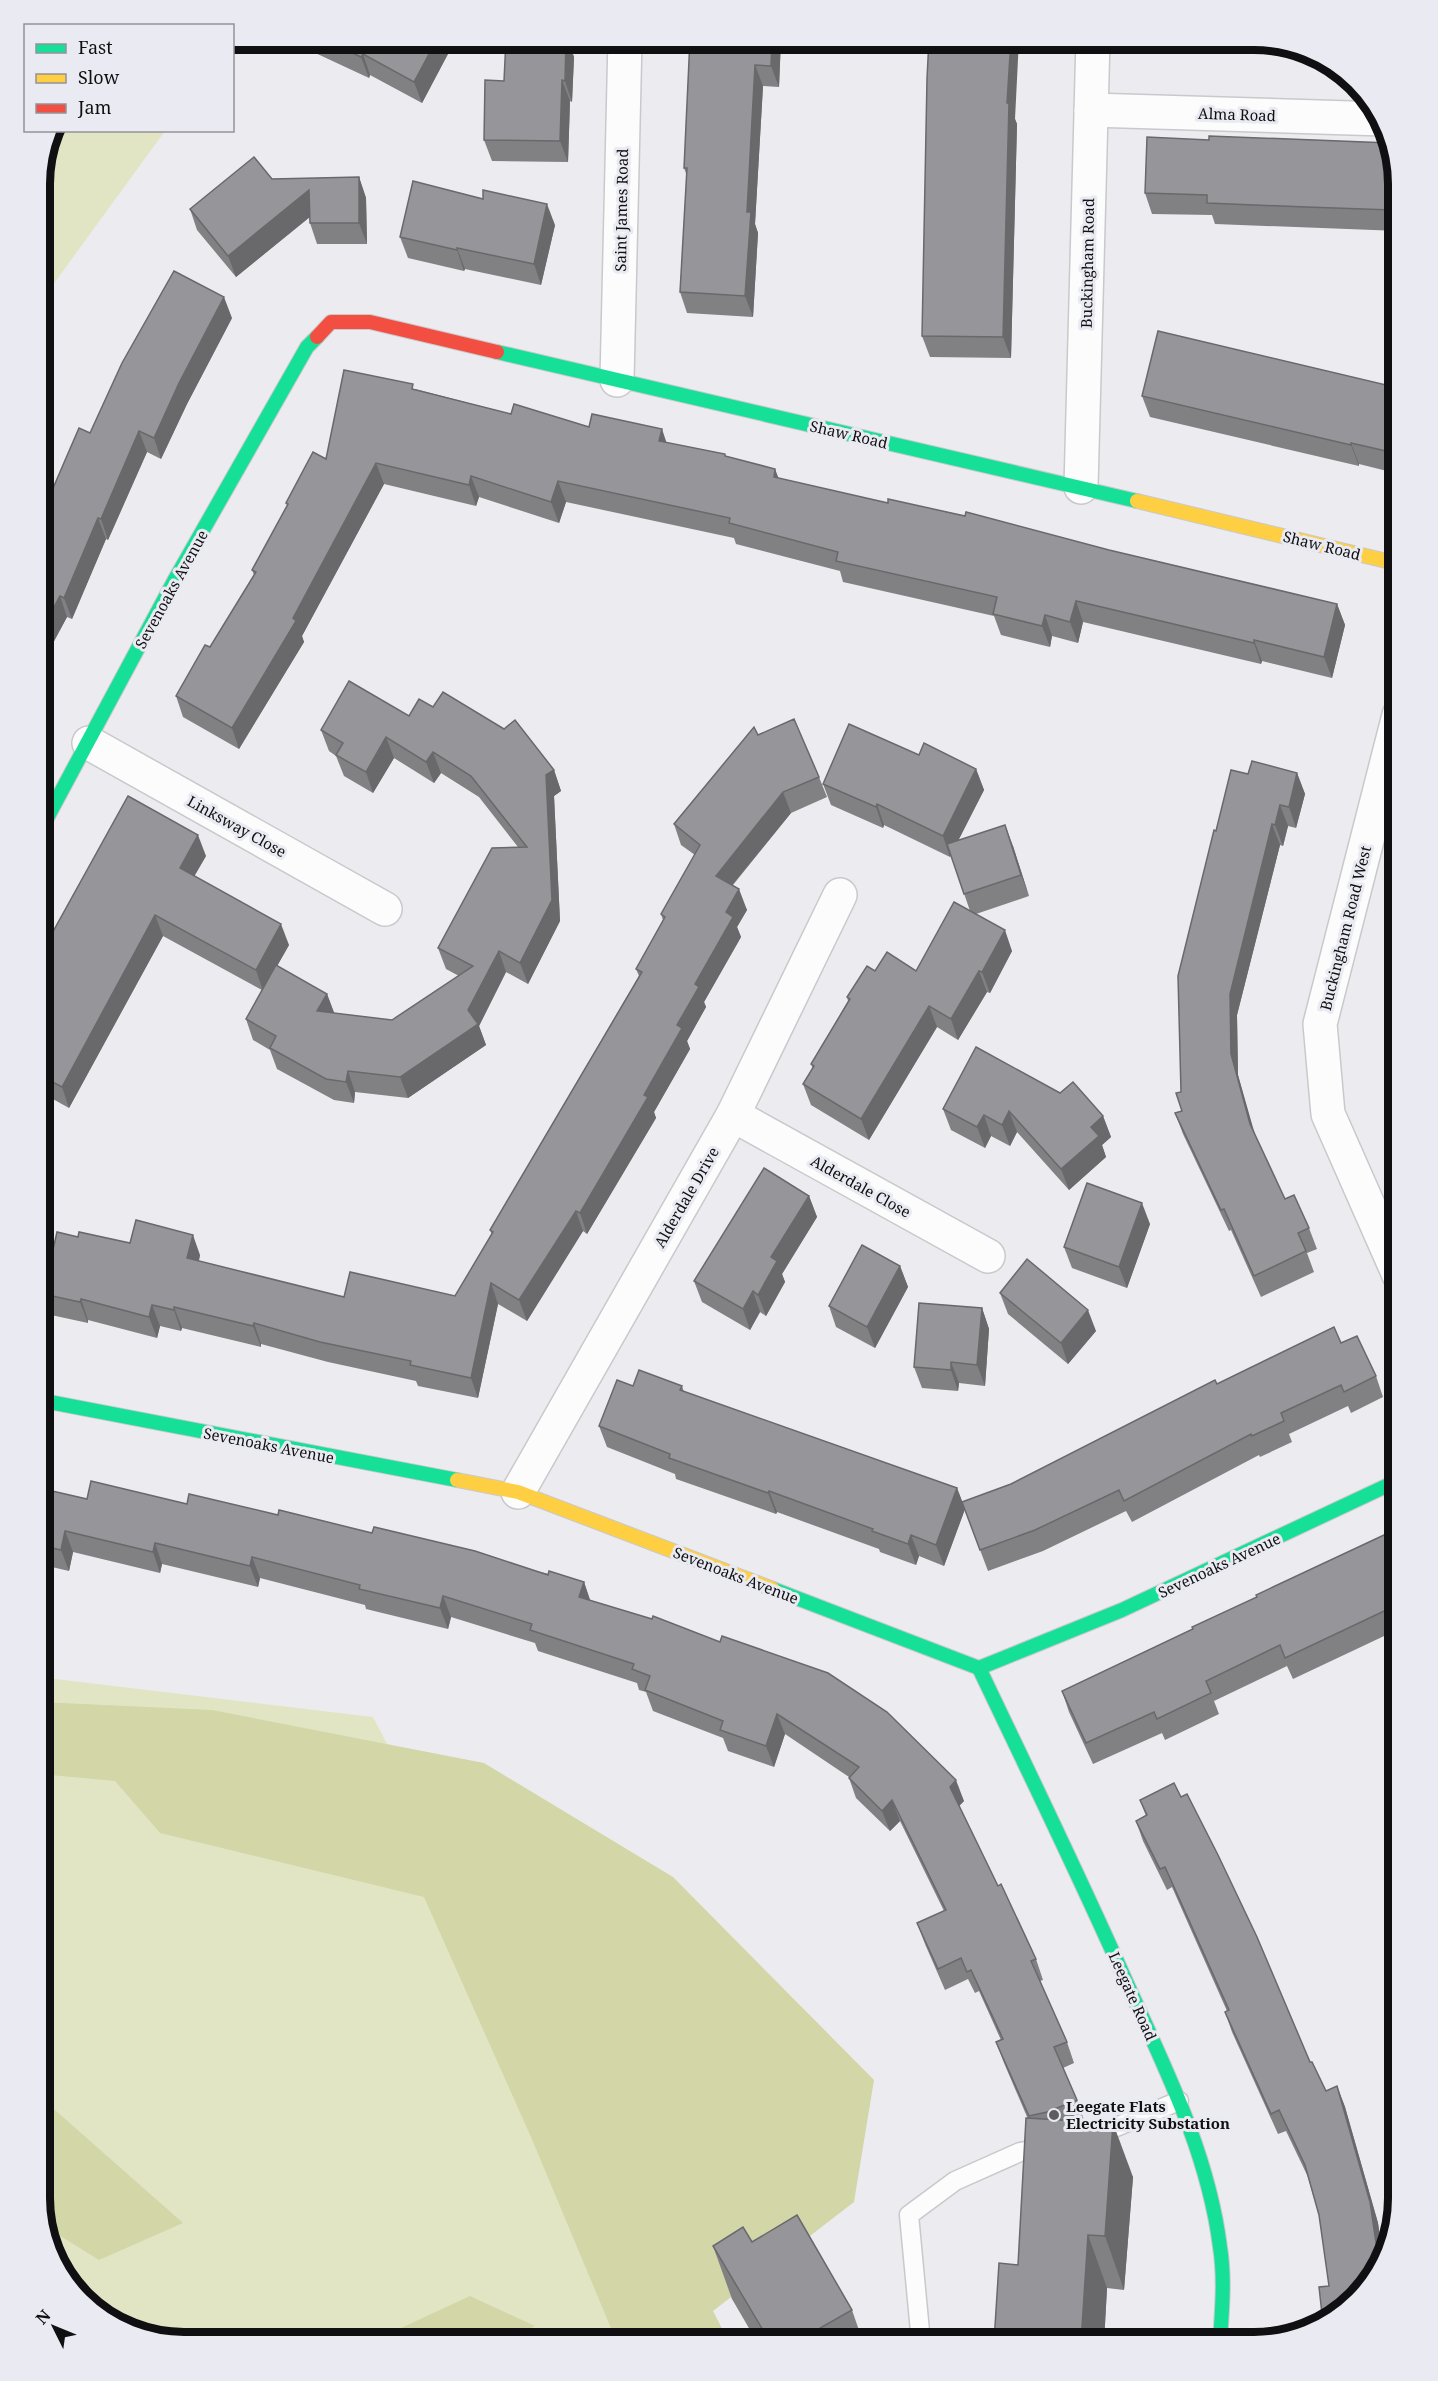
<svg xmlns="http://www.w3.org/2000/svg" width="1438" height="2381" font-family="'Noto Serif',serif">
  <style>
    .green { fill: #e2e5c4 }
    .forest { fill: #d3d6a6 }
    .lines { fill: none; stroke-linecap: round; stroke-linejoin: round }
    .lane-casing { stroke: #c9c9cc; stroke-width: 21 }
    .street-casing { stroke: #c9c9cc; stroke-width: 36 }
    .fast-casing { stroke: #c9c9cc; stroke-width: 16 }
    .slow-casing { stroke: #c9c9cc; stroke-width: 16 }
    .jam-casing { stroke: #c9c9cc; stroke-width: 16 }
    .lane { stroke: #fcfcfd; stroke-width: 18 }
    .street { stroke: #fcfcfd; stroke-width: 33 }
    .fast { stroke: #16e098; stroke-width: 14 }
    .slow { stroke: #ffcf43; stroke-width: 14 }
    .jam { stroke: #f24e42; stroke-width: 14 }
    .wall { fill: #818184 }
    .shaded-wall { fill: #69696c }
    .building { fill: #96969a; stroke: #69696c; stroke-width: 1.5 }
    .poi-dot { fill: #5d5d60; stroke: #eaeaf2; stroke-width: 2 }
    .labels { text-anchor: middle; dominant-baseline: central; stroke-width: 6; stroke-linejoin: round; paint-order: stroke }
    .street-label { font-size: 15px; fill: #101012; stroke: #eaeaf2 }
    .poi-label { font-size: 15px; font-weight: bold; fill: #101012; stroke: #eaeaf2; text-anchor: start }
    .rim { fill: none; stroke: #101012; stroke-width: 8 }
  </style>
  <rect width="100%" height="100%" fill="#ececf0"/>
  <g class="green">
    <polygon points="50,130 165,131 39,304 39,174"/>
    <polygon points="39,1677 373,1717 702,2342 174,2342 103,2318 54,2262 39,2198"/>
  </g>
  <g class="forest">
    <polygon points="39,1702 212,1710 484,1763 673,1877 874,2080 854,2202 713,2311 729,2342 619,2342 613,2333 531,2137 424,1897 160,1833 115,1781 39,1774"/>
    <polygon points="39,2096 183,2223 99,2260 46,2227 39,2198"/>
    <polygon points="470,2296 535,2326 503,2342 371,2342"/>
  </g>
  <g class="lines">
    <defs>
      <g id="lane">
        <polyline points="1092,2137 1179,2101"/>
        <polyline points="921,2342 909,2215 955,2181 1020,2152 1047,2147"/>
      </g>
      <g id="street">
        <polyline points="1091,110 1384,119"/>
        <polyline points="617,380 625,39"/>
        <polyline points="1081,487 1093,39"/>
        <polyline points="89,743 385,909"/>
        <polyline points="733,1115 988,1256"/>
        <polyline points="1399,1275 1328,1114 1320,1024 1399,715"/>
        <polyline points="518,1492 733,1115 840,895"/>
      </g>
      <g id="fast">
        <polyline points="497,352 1137,501"/>
        <polyline points="39,833 174,581 307,347 317,337"/>
        <polyline points="39,1400 457,1480"/>
        <polyline points="773,1589 979,1668 1122,1610 1399,1480"/>
        <path d="M979,1668C1028,1771 1078,1873 1124,1977C1163,2064 1208,2151 1220,2247C1225,2278 1222,2310 1220,2342"/>
      </g>
      <g id="slow">
        <polyline points="1137,501 1399,564"/>
        <polyline points="457,1480 518,1492 773,1589"/>
      </g>
      <polyline id="jam" points="317,337 331,322 370,322 497,352"/>
    </defs>
    <use href="#lane" class="lane-casing"/>
    <use href="#street" class="street-casing"/>
    <use href="#fast" class="fast-casing"/>
    <use href="#slow" class="slow-casing"/>
    <use href="#jam" class="jam-casing"/>
    <use href="#lane" class="lane"/>
    <use href="#street" class="street"/>
    <use href="#fast" class="fast"/>
    <use href="#slow" class="slow"/>
    <use href="#jam" class="jam"/>
  </g>
  <g class="wall">
    <polygon points="282,39 444,39 449,52 422,103 370,75 369,78 311,51 309,54"/>
    <polygon points="506,39 567,39 574,57 572,102 570,101 568,162 492,161 484,140 504,81"/>
    <polygon points="690,39 781,39 779,87 763,86 755,224 758,233 753,317 687,313 680,292 687,176 684,168"/>
    <polygon points="1015,119 1017,124 1011,358 930,357 922,336"/>
    <polygon points="359,177 366,198 367,244 317,244 310,223 310,217 236,277 197,230 190,209 272,179"/>
    <polygon points="1399,183 1399,231 1215,224 1212,215 1152,214 1145,193"/>
    <polygon points="555,225 541,285 465,269 464,271 408,258 400,237"/>
    <polygon points="232,318 187,404 161,459 147,452 108,540 106,539 72,619 67,617 39,669 39,507 44,509 90,433"/>
    <polygon points="1399,388 1399,474 1359,464 1359,466 1150,417 1142,396"/>
    <polygon points="415,389 511,414 667,443 726,456 775,469 778,478 888,503 1109,550 1337,604 1345,625 1332,678 1262,661 1261,664 1083,622 1078,643 1052,636 1050,647 1001,635 994,616 843,582 840,571 736,544 734,538 566,502 559,523 479,497 476,506 384,484 302,636 304,642 239,749 183,717 176,696 210,647 254,575 252,570 287,506 286,503 326,459"/>
    <polygon points="433,707 554,770 561,791 554,796 560,921 528,984 506,972 479,1026 486,1045 408,1098 355,1092 354,1103 334,1100 277,1069 270,1050 253,1040 246,1019 262,990 163,936 69,1108 51,1098 39,1119 39,957 206,856 194,876 289,945 277,966 327,994 334,1013 392,1020 459,976 446,969 438,948 518,847 479,797 441,773 434,783 394,758 373,793 344,776 336,756 329,751 321,730 409,716"/>
    <polygon points="758,735 819,777 827,797 791,813 733,885 747,910 737,927 741,937 704,1002 706,1007 687,1041 690,1049 654,1112 656,1118 587,1234 583,1231 527,1321 498,1304 478,1398 418,1386 416,1381 328,1362 261,1344 261,1347 182,1328 181,1331 160,1326 157,1338 88,1320 88,1323 51,1315 43,1294 78,1237 130,1243 200,1255 199,1261 344,1297 455,1296 492,1235 490,1230 639,976 636,969 663,920 661,914 695,855 681,845 674,824"/>
    <polygon points="919,755 976,769 984,790 958,840 1013,846 1029,896 976,914 1012,951 990,993 987,992 958,1040 937,1027 869,1140 811,1105 803,1084 813,1069 811,1064 848,1001 847,997 875,971 916,971 970,911 951,855 950,857 884,825 883,828 831,805 823,784"/>
    <polygon points="1297,773 1305,794 1296,828 1288,826 1283,846 1280,845 1237,1015 1238,1075 1254,1134 1285,1199 1309,1228 1317,1249 1307,1253 1314,1272 1261,1297 1231,1230 1229,1231 1183,1134 1175,1113 1182,1111 1181,1092 1216,831 1248,774"/>
    <polygon points="943,1109 1103,1116 1111,1137 1102,1145 1106,1157 1069,1190 1017,1132 1010,1146 991,1136 985,1148 951,1130"/>
    <polygon points="809,1196 817,1217 782,1274 785,1282 766,1316 760,1312 750,1330 702,1302 694,1281"/>
    <polygon points="1150,1224 1127,1288 1072,1268 1064,1247"/>
    <polygon points="900,1266 908,1287 875,1348 836,1327 829,1306"/>
    <polygon points="1000,1293 1096,1331 1068,1364 1008,1314"/>
    <polygon points="982,1308 989,1329 985,1386 959,1383 958,1391 922,1388 914,1367"/>
    <polygon points="1341,1343 1376,1376 1383,1397 1351,1413 1348,1406 1289,1434 1292,1442 1260,1457 1259,1455 1132,1522 1126,1511 1043,1551 988,1571 962,1502 1011,1484 1217,1384"/>
    <polygon points="633,1386 682,1386 684,1392 957,1488 965,1509 944,1566 919,1556 916,1565 880,1552 879,1549 777,1512 776,1514 676,1479 675,1474 607,1447 599,1426"/>
    <polygon points="39,1488 87,1499 187,1504 278,1515 372,1533 584,1582 590,1600 964,1801 959,1806 998,1886 1036,1959 1043,1980 1040,1981 1067,2042 1074,2063 1063,2068 1077,2100 1084,2120 1081,2122 1133,2177 1124,2290 1107,2288 1104,2342 994,2342 1018,2265 1028,2119 1004,2063 996,2042 1001,2040 979,1991 975,1993 968,1979 945,1990 925,1944 917,1923 944,1911 900,1821 890,1831 856,1798 849,1778 849,1777 785,1734 774,1767 728,1751 723,1738 653,1711 646,1692 639,1690 637,1683 538,1651 535,1643 451,1617 448,1629 366,1609 365,1605 260,1578 258,1587 162,1564 160,1573 73,1552 69,1571 39,1564"/>
    <polygon points="1399,1528 1399,1629 1293,1679 1287,1666 1214,1701 1219,1714 1165,1740 1162,1733 1093,1764 1069,1712 1062,1691 1192,1629"/>
    <polygon points="1140,1800 1310,2062 1326,2091 1337,2086 1345,2107 1378,2223 1383,2258 1379,2270 1323,2323 1329,2286 1319,2215 1308,2177 1286,2131 1278,2134 1232,2032 1225,2012 1227,2011 1172,1887 1167,1890 1143,1841 1136,1821 1146,1816"/>
    <polygon points="752,2242 852,2310 863,2342 757,2342 732,2299 713,2246"/>
  </g>
  <g class="shaded-wall">
    <polygon points="304,39 307,39 311,51 309,54"/>
    <polygon points="437,39 444,39 449,52 422,103 414,82"/>
    <polygon points="566,39 567,39 574,57 572,102 565,81"/>
    <polygon points="772,39 781,39 779,87 771,66"/>
    <polygon points="1011,39 1019,39 1015,119 1017,124 1011,358 1003,337 1007,103"/>
    <polygon points="363,54 370,75 369,78 361,57"/>
    <polygon points="755,65 763,86 755,224 758,233 753,317 745,296 747,212"/>
    <polygon points="562,80 570,101 568,162 560,141"/>
    <polygon points="359,177 366,198 367,244 359,223"/>
    <polygon points="309,190 317,211 236,277 228,256"/>
    <polygon points="1392,203 1399,223 1399,230 1392,210"/>
    <polygon points="547,204 555,225 541,285 534,264"/>
    <polygon points="457,248 465,269 464,271 457,250"/>
    <polygon points="224,297 232,318 187,404 161,459 154,438 179,383"/>
    <polygon points="662,429 669,450 659,441"/>
    <polygon points="139,431 147,452 108,540 101,519"/>
    <polygon points="1351,443 1359,464 1359,466 1351,445"/>
    <polygon points="376,463 384,484 302,636 304,642 239,749 232,728 293,618"/>
    <polygon points="775,469 783,490 774,477"/>
    <polygon points="471,476 479,497 476,506 469,485"/>
    <polygon points="558,481 566,502 559,523 551,502"/>
    <polygon points="98,518 106,539 72,619 64,598"/>
    <polygon points="60,596 67,617 39,669 39,634"/>
    <polygon points="1076,601 1083,622 1078,643 1070,622"/>
    <polygon points="1337,604 1345,625 1332,678 1324,657"/>
    <polygon points="1045,615 1052,636 1050,647 1042,626"/>
    <polygon points="1254,640 1262,661 1261,664 1254,643"/>
    <polygon points="386,737 394,758 373,793 366,772"/>
    <polygon points="433,752 441,773 434,783 426,762"/>
    <polygon points="976,769 984,790 950,857 943,836"/>
    <polygon points="554,770 561,791 554,796 560,921 528,984 520,963 546,775"/>
    <polygon points="1297,773 1305,794 1296,828 1289,807"/>
    <polygon points="783,792 791,813 723,896 716,876"/>
    <polygon points="877,804 884,825 883,828 876,807"/>
    <polygon points="1280,805 1288,826 1283,846 1275,825"/>
    <polygon points="1272,824 1280,845 1237,1015 1238,1075 1258,1145 1250,1124 1231,1054 1230,994"/>
    <polygon points="1005,825 1013,846 1029,896 1021,875"/>
    <polygon points="198,835 206,856 187,889 180,868"/>
    <polygon points="739,889 747,910 737,927 741,937 704,1002 706,1007 687,1041 690,1049 654,1112 656,1118 587,1234 580,1213 644,1095 695,984 726,912"/>
    <polygon points="155,915 163,936 69,1108 62,1087"/>
    <polygon points="281,924 289,945 263,991 256,970"/>
    <polygon points="1005,930 1012,951 990,993 982,972"/>
    <polygon points="499,951 506,972 479,1026 486,1045 408,1098 400,1077 468,1010"/>
    <polygon points="979,971 987,992 958,1040 951,1019"/>
    <polygon points="327,994 335,1015 317,1011"/>
    <polygon points="929,1006 937,1027 869,1140 861,1119"/>
    <polygon points="348,1071 355,1092 354,1103 346,1082"/>
    <polygon points="43,1077 51,1098 39,1119 39,1084"/>
    <polygon points="1009,1111 1017,1132 1010,1146 1002,1125"/>
    <polygon points="984,1115 991,1136 985,1148 977,1127"/>
    <polygon points="1103,1116 1111,1137 1102,1145 1106,1157 1069,1190 1061,1169 1091,1127"/>
    <polygon points="809,1196 817,1217 782,1274 785,1282 766,1316 758,1295 771,1257"/>
    <polygon points="1142,1203 1150,1224 1127,1288 1119,1267"/>
    <polygon points="576,1211 583,1231 527,1321 519,1300"/>
    <polygon points="193,1235 200,1255 194,1279 187,1258"/>
    <polygon points="900,1266 908,1287 875,1348 867,1327"/>
    <polygon points="491,1283 498,1304 478,1398 471,1378"/>
    <polygon points="753,1291 760,1312 750,1330 743,1309"/>
    <polygon points="81,1299 88,1320 88,1323 80,1302"/>
    <polygon points="152,1305 160,1326 157,1338 149,1317"/>
    <polygon points="174,1307 182,1328 181,1331 174,1310"/>
    <polygon points="982,1308 989,1329 985,1386 977,1365"/>
    <polygon points="1088,1310 1096,1331 1068,1364 1061,1343"/>
    <polygon points="254,1323 261,1344 261,1347 253,1326"/>
    <polygon points="951,1362 959,1383 958,1391 951,1370"/>
    <polygon points="957,1488 965,1509 944,1566 936,1545"/>
    <polygon points="769,1491 777,1512 776,1514 768,1493"/>
    <polygon points="65,1531 73,1552 69,1571 61,1550"/>
    <polygon points="911,1535 919,1556 916,1565 908,1544"/>
    <polygon points="155,1543 162,1564 160,1573 153,1552"/>
    <polygon points="252,1557 260,1578 258,1587 250,1566"/>
    <polygon points="584,1582 591,1603 579,1597"/>
    <polygon points="443,1596 451,1617 448,1629 440,1608"/>
    <polygon points="777,1714 785,1734 774,1767 766,1746"/>
    <polygon points="956,1780 964,1801 957,1808 950,1787"/>
    <polygon points="892,1800 900,1821 890,1831 882,1811"/>
    <polygon points="1337,2086 1345,2107 1378,2223 1383,2258 1380,2267"/>
    <polygon points="1113,2123 1133,2177 1124,2290 1105,2236"/>
    <polygon points="1088,2235 1107,2288 1104,2342 1081,2342"/>
    <polygon points="1369,2264 1374,2276 1371,2278"/>
  </g>
  <g class="building">
    <polygon points="323,39 437,39 414,82 363,54 361,57"/>
    <polygon points="506,39 566,39 565,81 562,80 560,141 484,140 485,80 504,81"/>
    <polygon points="690,39 772,39 771,66 755,65 747,212 751,212 745,296 680,292 687,168 684,168"/>
    <polygon points="929,39 1011,39 1007,103 1009,103 1003,337 922,336 927,79"/>
    <polygon points="1209,136 1390,143 1399,183 1399,203 1392,203 1392,210 1306,207 1207,203 1207,195 1145,193 1147,137 1209,140"/>
    <polygon points="254,157 272,179 359,177 359,223 310,223 309,190 228,256 190,209"/>
    <polygon points="413,181 483,199 483,190 547,204 534,264 457,248 457,250 400,237"/>
    <polygon points="174,271 224,297 179,383 154,438 139,431 101,519 98,518 64,598 60,596 39,634 39,507 44,509 79,428 90,433 122,363"/>
    <polygon points="1158,331 1399,388 1399,454 1351,443 1351,445 1142,396"/>
    <polygon points="344,370 413,384 412,389 511,414 514,404 589,427 592,414 662,429 659,441 725,454 725,456 775,469 774,477 888,503 888,499 965,516 966,512 1109,550 1337,604 1324,657 1254,640 1254,643 1076,601 1070,622 1045,615 1042,626 993,614 997,597 836,561 838,552 729,523 730,518 558,481 551,502 471,476 469,485 376,463 293,618 296,621 232,728 176,696 205,645 210,647 256,572 252,570 288,504 286,503 313,452 326,459"/>
    <polygon points="349,681 409,716 419,699 433,707 443,692 504,729 515,720 554,770 546,775 552,900 520,963 499,951 468,1010 478,1024 400,1077 348,1071 346,1082 326,1079 270,1048 276,1036 246,1019 276,965 327,994 317,1011 392,1020 473,966 438,948 492,848 527,847 471,776 433,752 426,762 386,737 366,772 336,755 343,743 321,730"/>
    <polygon points="794,719 819,777 783,792 716,876 739,889 726,912 733,917 695,984 699,987 677,1025 682,1028 644,1095 648,1097 580,1213 576,1211 519,1300 491,1283 471,1378 410,1365 411,1361 320,1342 254,1323 253,1326 174,1307 174,1310 152,1305 149,1317 81,1299 80,1302 43,1294 57,1232 78,1237 79,1232 130,1243 136,1220 193,1235 187,1258 344,1297 350,1272 455,1296 493,1232 490,1230 642,972 636,969 665,917 661,914 700,845 674,824 754,727 758,735"/>
    <polygon points="849,724 919,755 924,743 976,769 943,836 877,804 876,807 823,784"/>
    <polygon points="1252,761 1297,773 1289,807 1280,805 1275,825 1272,824 1230,994 1231,1054 1250,1124 1285,1199 1294,1195 1309,1228 1298,1233 1306,1251 1254,1276 1224,1209 1221,1210 1175,1113 1182,1111 1176,1093 1181,1092 1178,976 1214,830 1216,831 1231,770 1248,774"/>
    <polygon points="128,796 198,835 180,868 281,924 256,970 155,915 62,1087 43,1077 39,1084 39,957"/>
    <polygon points="1005,825 1021,875 964,894 947,844"/>
    <polygon points="954,902 1005,930 982,972 979,971 951,1019 929,1006 861,1119 803,1084 814,1066 811,1064 850,999 847,997 867,966 875,971 887,952 916,971"/>
    <polygon points="976,1047 1060,1093 1073,1082 1103,1116 1091,1127 1099,1136 1061,1169 1009,1111 1002,1125 984,1115 977,1127 943,1109"/>
    <polygon points="764,1168 809,1196 771,1257 777,1261 758,1295 753,1291 743,1309 694,1281"/>
    <polygon points="1087,1183 1142,1203 1119,1267 1064,1247"/>
    <polygon points="862,1245 900,1266 867,1327 829,1306"/>
    <polygon points="1027,1259 1088,1310 1061,1343 1000,1293"/>
    <polygon points="919,1303 982,1308 977,1365 951,1362 951,1370 914,1367"/>
    <polygon points="1334,1327 1341,1343 1357,1336 1376,1376 1344,1392 1341,1385 1281,1413 1284,1421 1252,1436 1251,1434 1124,1501 1119,1490 1035,1530 980,1550 962,1502 1011,1484 1215,1380 1217,1384"/>
    <polygon points="639,1370 682,1386 680,1390 957,1488 936,1545 911,1535 908,1544 872,1531 873,1529 769,1491 768,1493 669,1458 670,1454 599,1426 617,1380 633,1386"/>
    <polygon points="91,1481 187,1504 189,1494 278,1515 279,1510 372,1533 374,1527 475,1551 548,1575 549,1571 584,1582 579,1597 652,1619 653,1616 720,1642 722,1636 828,1673 887,1712 956,1780 950,1787 998,1886 1001,1884 1036,1959 1031,1961 1067,2042 1054,2047 1077,2100 1047,2112 1029,2116 996,2042 1003,2039 971,1970 967,1972 961,1958 938,1969 917,1923 946,1910 892,1800 882,1811 849,1778 859,1767 777,1714 766,1746 720,1730 723,1721 645,1690 650,1676 632,1669 634,1664 530,1630 532,1624 443,1596 440,1608 359,1589 360,1585 252,1557 250,1566 155,1543 153,1552 65,1531 61,1550 39,1545 39,1488 87,1499"/>
    <polygon points="1399,1528 1399,1604 1285,1658 1280,1645 1206,1681 1211,1693 1157,1719 1154,1712 1086,1743 1062,1691 1193,1629 1192,1627 1257,1597 1256,1595"/>
    <polygon points="1174,1783 1181,1797 1187,1794 1218,1855 1257,1937 1310,2062 1312,2062 1326,2091 1337,2086 1370,2202 1379,2263 1369,2264 1371,2278 1323,2323 1319,2287 1329,2286 1319,2215 1305,2165 1279,2110 1271,2114 1225,2012 1229,2010 1165,1867 1160,1869 1136,1821 1147,1815 1140,1800"/>
    <polygon points="1026,2118 1113,2123 1105,2236 1088,2235 1081,2342 994,2342 999,2263 1018,2265"/>
    <polygon points="797,2215 852,2310 806,2336 809,2342 770,2342 713,2246 743,2227 752,2242"/>
  </g>
  <circle class="poi-dot" cx="1054" cy="2115" r="6"/>
  <g class="labels">
    <g class="street-label">
      <text transform="translate(1237 114) rotate(2)">Alma Road</text>
      <text transform="translate(621 210) rotate(-89)">Saint James Road</text>
      <text transform="translate(1087 263) rotate(-89)">Buckingham Road</text>
      <text transform="translate(849 434) rotate(13)">Shaw Road</text>
      <text transform="translate(1322 545) rotate(14)">Shaw Road</text>
      <text transform="translate(171 589) rotate(-61)">Sevenoaks Avenue</text>
      <text transform="translate(237 826) rotate(29)">Linksway Close</text>
      <text transform="translate(1345 928) rotate(-76)">Buckingham Road West</text>
      <text transform="translate(861 1186) rotate(29)">Alderdale Close</text>
      <text transform="translate(686 1197) rotate(-60)">Alderdale Drive</text>
      <text transform="translate(269 1445) rotate(11)">Sevenoaks Avenue</text>
      <text transform="translate(1219 1565) rotate(-25)">Sevenoaks Avenue</text>
      <text transform="translate(736 1575) rotate(21)">Sevenoaks Avenue</text>
      <text transform="translate(1133 1996) rotate(66)">Leegate Road</text>
    </g>
    <g class="poi-label">
      <text x="1066" y="2106">Leegate Flats<tspan x="1066" dy="17">Electricity Substation</tspan></text>
    </g>
  </g>
  <path d="M0 0H1438V2381H0ZM184 50H1254A134 134 0 0 1 1388 184V2198A134 134 0 0 1 1254 2332H184A134 134 0 0 1 50 2198V184A134 134 0 0 1 184 50Z" fill="#eaeaf2" fill-rule="evenodd"/>
  <path class="rim" d="M184 50H1254A134 134 0 0 1 1388 184V2198A134 134 0 0 1 1254 2332H184A134 134 0 0 1 50 2198V184A134 134 0 0 1 184 50Z"/>
  <rect x="24" y="24" width="210" height="108" fill="#eaeaf2" stroke="#939398" stroke-width="1.5"/>
  <rect x="36" y="44" width="30" height="9" fill="#16e098" stroke="#939398" stroke-width="1.5"/>
  <text x="78" y="54" font-size="18" fill="#101012">Fast</text>
  <rect x="36" y="74" width="30" height="9" fill="#ffcf43" stroke="#939398" stroke-width="1.5"/>
  <text x="78" y="84" font-size="18" fill="#101012">Slow</text>
  <rect x="36" y="104" width="30" height="9" fill="#f24e42" stroke="#939398" stroke-width="1.5"/>
  <text x="78" y="114" font-size="18" fill="#101012">Jam</text>
  <g transform="translate(54 2327) rotate(313)" stroke="#eaeaf2" stroke-width="4.5" paint-order="stroke">
  <path d="M0-4.5L10 22L0 15L-10 22Z" fill="#101012"/>
  <text y="-9" font-size="16" font-weight="bold" text-anchor="middle" fill="#101012">N</text>
  </g>
</svg>
